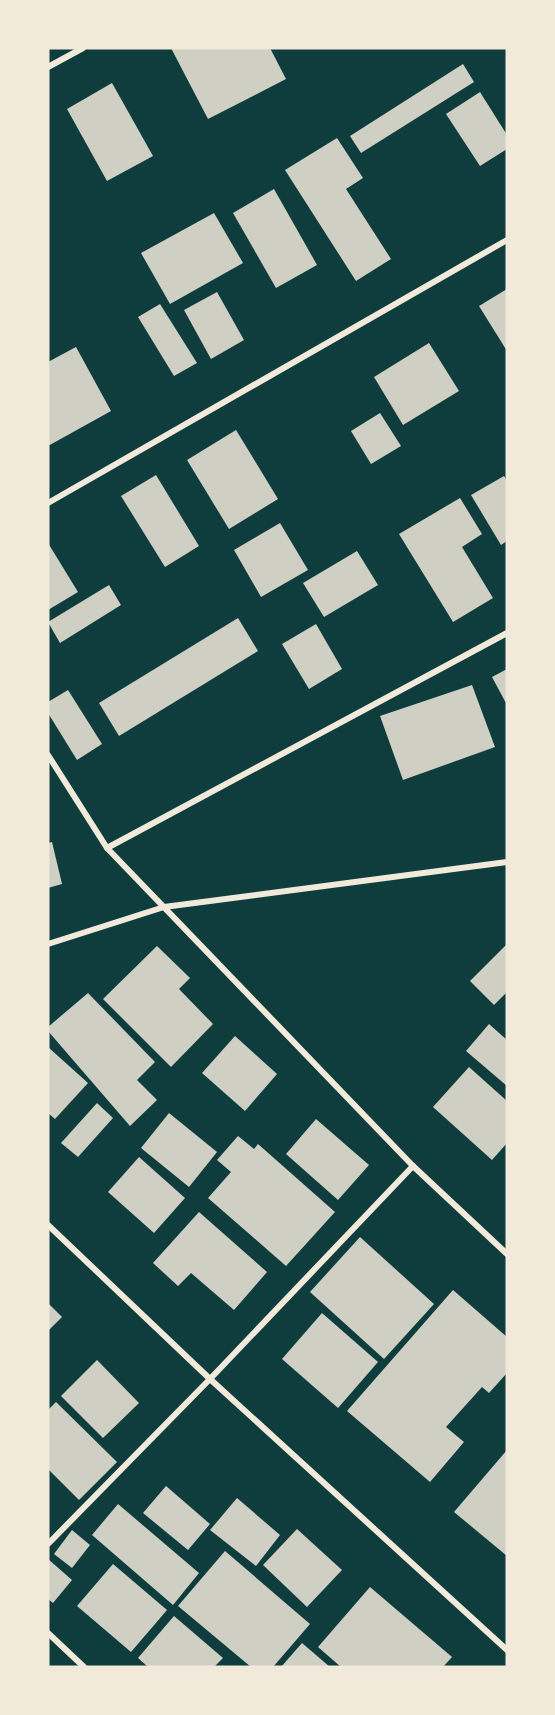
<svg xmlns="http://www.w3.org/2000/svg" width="555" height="1715" font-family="Rubik,sans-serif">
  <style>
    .building { fill: #cfcfc3 }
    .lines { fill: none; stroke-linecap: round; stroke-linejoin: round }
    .minor { stroke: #f1e9da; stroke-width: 6 }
  </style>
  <rect width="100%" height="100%" fill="#0f3d3e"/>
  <g class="building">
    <polygon points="171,48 270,48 286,79 208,119"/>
    <polygon points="463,64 474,82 361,153 350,136"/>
    <polygon points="112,83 153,156 107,181 67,109"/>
    <polygon points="480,92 507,135 507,149 480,166 446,114"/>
    <polygon points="337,138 363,178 346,189 391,259 356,281 285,170"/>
    <polygon points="274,189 317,265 276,288 233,213"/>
    <polygon points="214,213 243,263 170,304 141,253"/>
    <polygon points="507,289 507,351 479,306"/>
    <polygon points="217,292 244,340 211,359 184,310"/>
    <polygon points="160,304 197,363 174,376 138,317"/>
    <polygon points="429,343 459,391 403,425 374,377"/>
    <polygon points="76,347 111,411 48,446 48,362"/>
    <polygon points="380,413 401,446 371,464 351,431"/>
    <polygon points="236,430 278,499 229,529 187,460"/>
    <polygon points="156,475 199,546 165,567 121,496"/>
    <polygon points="504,476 507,481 507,541 501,545 471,495"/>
    <polygon points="460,498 482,534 462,547 493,598 453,622 399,534"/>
    <polygon points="280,523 308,570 261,597 234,550"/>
    <polygon points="48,543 78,592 48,610"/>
    <polygon points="357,551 378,585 324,617 303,583"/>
    <polygon points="109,585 121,605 60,643 48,622"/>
    <polygon points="238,618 258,651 119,736 99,703"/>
    <polygon points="316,624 342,669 309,689 282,644"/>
    <polygon points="507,669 507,705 492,677"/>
    <polygon points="472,685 495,747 403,780 380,716"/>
    <polygon points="68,690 102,744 77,760 48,713 48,702"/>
    <polygon points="52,842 62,884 48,888 48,843"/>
    <polygon points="507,944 507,992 494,1005 470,981"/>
    <polygon points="157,946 190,978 179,989 213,1024 171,1067 103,999"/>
    <polygon points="88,993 155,1062 137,1080 157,1100 130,1126 48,1031 48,1027"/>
    <polygon points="489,1024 507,1040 507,1086 466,1051"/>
    <polygon points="235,1036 277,1074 245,1111 202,1073"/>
    <polygon points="48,1047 88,1083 55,1119 48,1113"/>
    <polygon points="469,1067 507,1101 507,1143 492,1160 433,1107"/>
    <polygon points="97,1103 113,1118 78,1157 61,1143"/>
    <polygon points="169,1113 217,1152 189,1187 141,1148"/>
    <polygon points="316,1119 369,1165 338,1200 286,1154"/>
    <polygon points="238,1136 254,1149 258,1144 335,1212 286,1266 208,1198 231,1172 217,1160"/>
    <polygon points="139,1157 185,1198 154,1233 108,1192"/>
    <polygon points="199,1212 267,1272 234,1310 191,1273 178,1286 153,1263"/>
    <polygon points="360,1237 434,1304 384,1359 310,1292"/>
    <polygon points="453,1290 507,1337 507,1373 489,1393 482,1387 446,1427 464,1442 430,1482 347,1411"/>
    <polygon points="48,1303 62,1317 48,1331"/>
    <polygon points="322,1313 378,1362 338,1408 282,1359"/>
    <polygon points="97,1360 139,1403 103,1438 61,1396"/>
    <polygon points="56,1402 117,1462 79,1500 48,1469 48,1410"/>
    <polygon points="507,1450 507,1556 454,1512"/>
    <polygon points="166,1486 210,1524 188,1550 143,1513"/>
    <polygon points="237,1498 280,1535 256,1566 210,1530"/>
    <polygon points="118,1504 199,1573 173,1605 92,1535"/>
    <polygon points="297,1529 342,1570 307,1607 263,1565"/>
    <polygon points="72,1530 90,1545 72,1568 54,1554"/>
    <polygon points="225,1551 310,1624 273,1667 251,1667 178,1606"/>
    <polygon points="48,1559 72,1580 53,1603 48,1599"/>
    <polygon points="113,1564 167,1610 131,1652 77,1606"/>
    <polygon points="370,1587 452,1657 443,1667 341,1667 318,1647"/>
    <polygon points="174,1616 223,1658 214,1667 148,1667 138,1658"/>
    <polygon points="302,1643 330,1667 281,1667"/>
  </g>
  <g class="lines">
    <g class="minor">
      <polyline points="48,67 83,48"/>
      <polyline points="48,503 507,240"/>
      <polyline points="48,755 107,848 413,1166 507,1254"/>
      <polyline points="107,848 507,633"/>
      <polyline points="48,944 164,907 507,862"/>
      <polyline points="48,1225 210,1379 507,1650"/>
      <polyline points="48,1544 210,1379 413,1166"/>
      <polyline points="48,1633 84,1667"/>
    </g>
  </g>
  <rect width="555" height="1715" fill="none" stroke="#f1e9da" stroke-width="99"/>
</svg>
